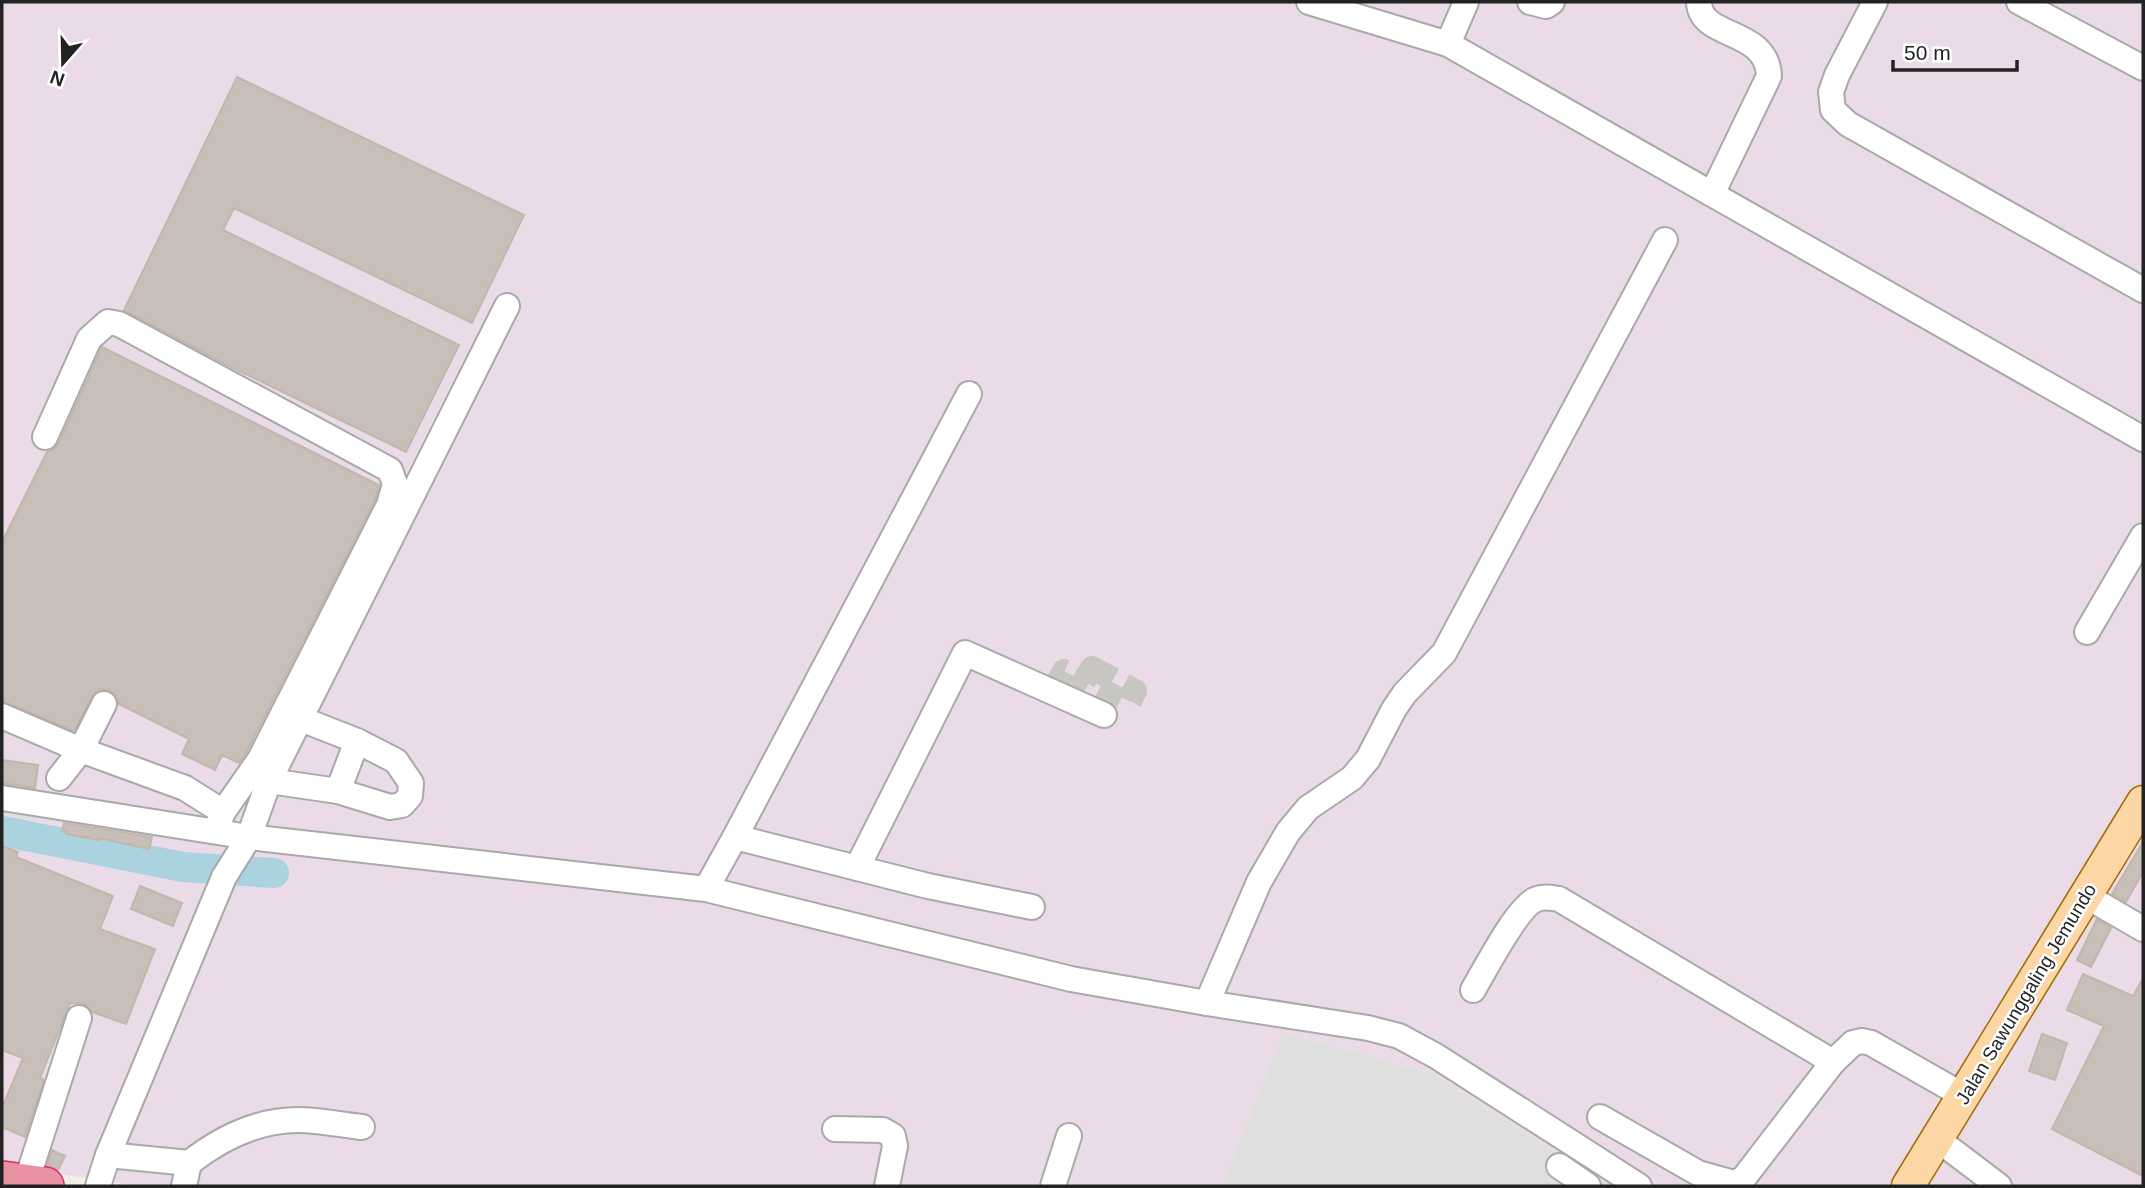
<svg xmlns="http://www.w3.org/2000/svg" width="2145" height="1188" font-family="Helvetica,sans-serif">
  <style>
    .residential { fill: #e0dfdf }
    .industrial { fill: #ebdbe8 }
    .lines { fill: none; stroke-linecap: round; stroke-linejoin: round }
    .river { stroke: #aad3df; stroke-width: 30 }
    .building { fill: #c7bfb8; stroke: #c4b6ab; stroke-width: 2 }
    .minor-tunnel { stroke: #c8c6c1; stroke-width: 24; stroke-dasharray: 24 12; stroke-linecap: butt }
    .minor-casing { stroke: #a9a9a9; stroke-width: 28 }
    .major-casing { stroke: #a06b00; stroke-width: 35 }
    .highway-casing { stroke: #dc2a67; stroke-width: 40 }
    .minor { stroke: #fff; stroke-width: 24 }
    .major { stroke: #fcd6a4; stroke-width: 32 }
    .highway { stroke: #e892a2; stroke-width: 37 }
    .labels { text-anchor: middle; dominant-baseline: central; stroke-width: 5; stroke-linejoin: round; paint-order: stroke }
    .street-label { font-size: 19px; fill: #222; stroke: #fff }
  </style>
  <rect width="100%" height="100%" fill="#f2efe9"/>
  <g class="residential">
    <polygon points="2,810 37,816 2,905"/>
    <polygon points="1283,1032 1432,1073 1608,1186 1221,1186"/>
  </g>
  <polygon class="industrial" points="2,2 2143,2 2143,1186 1608,1186 1432,1073 1283,1032 1221,1186 138,1186 2,1165 2,1066 5,1060 2,1058 2,905 36,816 2,810"/>
  <g class="lines">
    <polyline class="river" points="2,831 183,867 274,873"/>
  </g>
  <g class="building">
    <polygon points="237,77 524,215 472,323 234,208 223,230 459,345 406,452 225,364 124,310"/>
    <polygon points="102,347 379,485 375,500 247,751 239,763 222,755 215,770 182,754 189,739 119,704 117,696 110,690 102,689 95,692 74,731 2,701 2,542 47,452 54,449 59,443"/>
    <polygon points="2,760 38,765 35,788 2,783"/>
    <polygon points="64,823 152,837 149,849 99,838 99,840 66,834 66,831 62,831"/>
    <polygon points="2143,842 2143,872 2126,902 2112,894"/>
    <polygon points="2,846 18,852 16,857 113,896 100,929 155,949 126,1024 92,1012 84,1004 70,1003 40,1078 44,1080 25,1137 2,1127 2,1108 23,1058 2,1050"/>
    <polygon points="140,886 182,903 173,926 131,909"/>
    <polygon points="2097,919 2111,928 2091,967 2077,960"/>
    <polygon points="2083,974 2133,996 2143,978 2143,1176 2052,1129 2104,1026 2067,1010"/>
    <polygon points="2042,1034 2067,1043 2055,1080 2029,1071"/>
    <polygon points="52,1150 65,1156 58,1170 47,1165"/>
  </g>
  <g class="lines">
    <g class="minor-tunnel">
      <polygon points="1092,668 1135,691 1128,704 1084,681"/>
      <polyline points="1053,692 1064,671 1084,681"/>
    </g>
    <defs>
      <g id="minor">
        <polyline points="1309,2 1448,44 2143,439"/>
        <polyline points="1530,2 1546,6 1552,2"/>
        <path d="M1699,2C1700,40 1767,27 1769,76L1712,194"/>
        <polyline points="1875,2 1837,75 1831,92 1833,110 1848,124 2143,290"/>
        <polyline points="2019,2 2143,68"/>
        <polyline points="1448,44 1466,2"/>
        <polyline points="45,437 89,339 108,322 119,324 390,470 395,484 389,505 260,759 223,812"/>
        <polyline points="2087,632 2143,536"/>
        <polyline points="2,716 81,750 185,788 223,812 217,827"/>
        <polyline points="59,778 81,750 104,704"/>
        <polyline points="269,781 338,791 390,807 402,805 410,796 411,783 396,761 357,741 301,719"/>
        <polyline points="338,791 357,741"/>
        <polyline points="2,798 249,837 706,889 1071,979 1207,1003 1368,1028 1399,1036 1436,1056 1639,1186"/>
        <polyline points="735,837 969,394"/>
        <polyline points="857,868 965,653 1104,715"/>
        <polyline points="706,889 735,837 928,886 1032,907"/>
        <polyline points="2086,896 2143,929"/>
        <path d="M1473,990C1485,970 1518,905 1537,899C1544,896 1552,898 1559,899L1833,1062"/>
        <polyline points="1207,1003 1259,882 1288,832 1308,808 1352,778 1368,759 1394,709 1405,693 1444,653 1665,240"/>
        <polyline points="1600,1117 1698,1173 1734,1183 1743,1179 1833,1062 1853,1043 1862,1041 1871,1043 1964,1096"/>
        <polyline points="835,1129 883,1130 893,1136 895,1146 887,1186"/>
        <polyline points="1937,1139 1999,1186"/>
        <path d="M108,1155L189,1163C221,1138 257,1120 298,1120C319,1120 341,1125 362,1127"/>
        <polyline points="1559,1166 1588,1186"/>
        <polyline points="26,1183 79,1018"/>
        <polyline points="98,1186 108,1155 224,877 249,837 269,781 507,306"/>
        <polyline points="184,1186 189,1163"/>
        <polyline points="1053,1186 1069,1136"/>
      </g>
      <polyline id="major" points="1908,1186 2143,802"/>
      <polyline id="highway" points="2,1180 45,1186"/>
    </defs>
    <use href="#minor" class="minor-casing"/>
    <use href="#major" class="major-casing"/>
    <use href="#highway" class="highway-casing"/>
    <use href="#minor" class="minor"/>
    <use href="#major" class="major"/>
    <use href="#highway" class="highway"/>
  </g>
  <g class="labels">
    <g class="street-label">
      <text transform="translate(2026 994) rotate(-59)">Jalan Sawunggaling Jemundo</text>
    </g>
  </g>
  <rect width="2145" height="1188" fill="none" stroke="#222222" stroke-width="7"/>
  <g transform="translate(63 63) rotate(200)" stroke="#ffffff" stroke-width="5" paint-order="stroke">
  <path d="M0-5L12 26L0 18L-12 26Z" fill="#222222"/>
  <text y="-10" font-size="19" font-weight="bold" text-anchor="middle" fill="#222222">N</text>
  </g>
  <path d="M1893 60v10h124v-10" fill="none" stroke="#222222" stroke-width="3.5"/>
  <text x="1904" y="60" font-size="21" fill="#222222" stroke="#ffffff" stroke-width="5" paint-order="stroke">50 m</text>
</svg>
